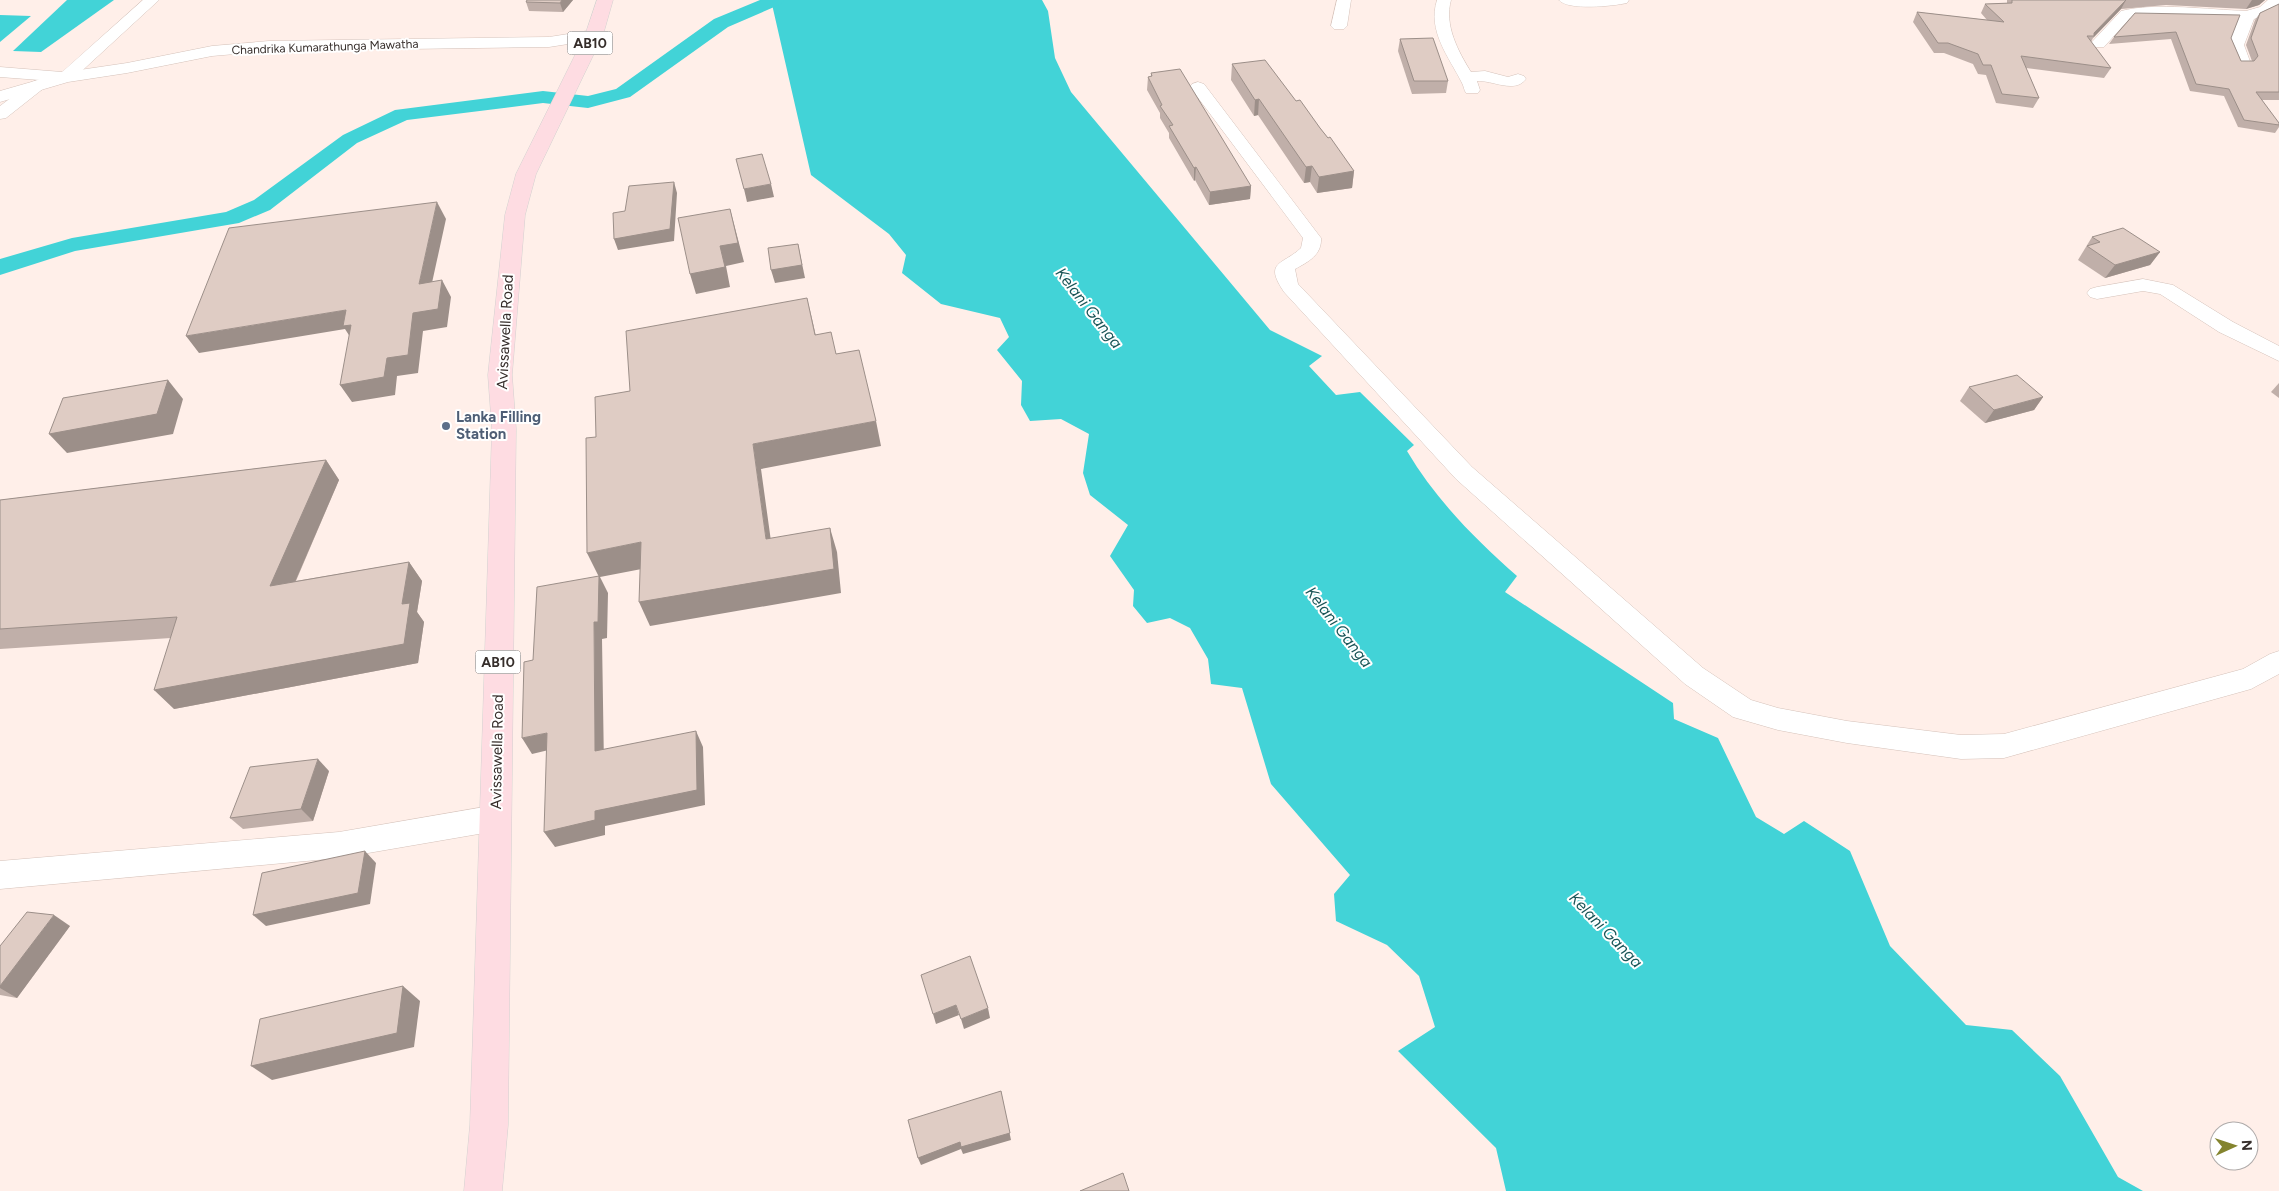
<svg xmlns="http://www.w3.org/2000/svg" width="2279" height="1191" font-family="Figtree,sans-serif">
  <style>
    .water { fill: #42d3d7 }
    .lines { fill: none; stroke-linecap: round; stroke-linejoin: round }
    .canal { fill: #42d3d7; fill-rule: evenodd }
    .street-casing { stroke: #d5c2ba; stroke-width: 1 }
    .secondary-casing { stroke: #d5c2ba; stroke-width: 1 }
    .primary-casing { stroke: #d3d1d0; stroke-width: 1 }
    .street { fill: #fff; fill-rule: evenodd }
    .secondary { fill: #fff; fill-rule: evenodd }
    .primary { fill: #fedce2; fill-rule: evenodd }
    .wall { fill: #c0afa9 }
    .shaded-wall { fill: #9c8f89 }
    .building { fill: #dfccc4; stroke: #9c8f89 }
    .service-dot { fill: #5c6f8a; stroke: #fff; stroke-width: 2 }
    .labels { text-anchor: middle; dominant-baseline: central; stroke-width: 4; stroke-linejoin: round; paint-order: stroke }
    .far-street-label { font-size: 12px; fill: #362e2b; stroke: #fff }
    .shield { fill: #fff; stroke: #726d6b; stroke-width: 1 }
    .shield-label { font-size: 14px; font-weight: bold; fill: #362e2b }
    .street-label { font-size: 15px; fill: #362e2b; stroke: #fff }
    .service-label { font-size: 15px; font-weight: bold; fill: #4e5e75; stroke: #fff; text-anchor: start }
    .water-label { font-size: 16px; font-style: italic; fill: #1a5557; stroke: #fff }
  </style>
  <rect width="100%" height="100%" fill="#ffefe9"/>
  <g class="water">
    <polygon points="67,0 114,0 41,52 13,51"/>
    <path d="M771,0H1042L1048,11L1055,58L1071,92L1270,330L1322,356L1309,366L1336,395L1360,392L1414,445L1407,451C1436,500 1475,539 1517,576L1505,592L1673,703L1674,719L1718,738L1756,817L1784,834L1804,821L1850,851L1890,946L1966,1025L2012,1030L2060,1076L2118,1177L2143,1191H1506L1496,1148L1398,1051L1435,1027L1419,976L1387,945L1336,921L1334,894L1350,875L1271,784L1242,688L1211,684L1208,659L1190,628L1170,618L1147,623L1133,606L1134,590L1110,556L1128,525L1090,495L1083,473L1089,434L1061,419L1030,421L1021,405L1022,381L997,350L1009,337L1000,318L941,304L902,273L906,255L889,234L811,175Z"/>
    <polygon points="0,15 31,16 0,42"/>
  </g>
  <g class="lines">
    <polygon class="canal" points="760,0 784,0 781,4 728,27 630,97 588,108 543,103 407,120 357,143 270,210 239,223 75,251 0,275 0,259 72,238 226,212 254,200 343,135 395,110 543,91 588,96 616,89 714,19"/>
    <defs>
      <g id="street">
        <polygon points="143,0 159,0 72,80 66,82 0,77 0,67 62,72"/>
        <polygon points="1337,0 1351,0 1347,26 1344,29 1334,29 1331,26"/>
        <path d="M1437,0H1451C1444,25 1458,51 1471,72L1485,71L1508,77L1518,74L1524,76L1526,79C1515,94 1492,80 1477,81L1480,90L1478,93H1466C1464,90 1464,87 1462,83C1449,57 1427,31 1437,0Z"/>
        <path d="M1559,0H1629L1627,3C1614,6 1567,11 1559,0Z"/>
        <path d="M2268,0H2279V6L2270,13L2254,19L2244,45L2251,64L2249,67H2237L2228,45L2238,20L2156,17L2130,18L2104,47H2092L2090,44L2121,11C2156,2 2209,10 2246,11L2260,7Z"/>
        <polygon points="38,80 44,82 46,85 44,88 6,118 0,119 0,106 32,82"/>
        <path d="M1198,82L1204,84L1321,238C1322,255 1308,262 1295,269L1298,284L1472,467L1703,668L1751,700L1778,708L1847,721L1961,735L2004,734L2243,669L2270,654L2279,651V674L2251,689L2004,758L1961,759L1847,743L1778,730L1733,717L1685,684L1456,479L1284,292C1263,261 1283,265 1301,248L1303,238L1190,87L1192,84Z"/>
        <polygon points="2143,279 2173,285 2233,322 2279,346 2279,361 2219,332 2160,294 2143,291 2097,299 2090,297 2087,293 2090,289 2097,287"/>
        <polygon points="496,805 506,809 510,818 506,827 496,831 339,858 0,889 0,861 339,832"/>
      </g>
      <polygon id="secondary" points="594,30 600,31 603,35 600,39 549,47 269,51 212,56 127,73 68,82 0,102 0,91 66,72 127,63 212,46 269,41 549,37"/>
      <polygon id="primary" points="597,0 613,0 603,35 536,174 525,215 512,375 516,429 508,1125 502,1191 464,1191 470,1125 492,429 488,375 505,215 516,174 585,35"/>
    </defs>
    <use href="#street" class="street-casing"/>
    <use href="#secondary" class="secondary-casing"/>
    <use href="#primary" class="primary-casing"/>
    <use href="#street" class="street"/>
    <use href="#secondary" class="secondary"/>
    <use href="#primary" class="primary"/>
  </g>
  <g class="wall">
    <polygon points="527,0 573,0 563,12 529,11 526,2"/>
    <polygon points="2007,0 2265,0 2259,5 2246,9 2166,5 2121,9 2093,38 2091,42 2111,68 2104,78 2026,68 2039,98 2033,108 1996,103 1986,75 1978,74 1973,64 1944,53 1934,53 1913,22 1917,12 1987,20 1981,13 1985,4 2007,3"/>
    <polygon points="2279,4 2279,100 2261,100 2279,123 2279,127 2275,133 2238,127 2224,96 2190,91 2171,39 2109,44 2114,37 2135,13 2231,38 2241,61 2252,61 2246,45 2255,20 2260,13"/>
    <polygon points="1400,39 1448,81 1446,93 1412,94 1398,51"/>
    <polygon points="1232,64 1296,101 1320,128 1354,171 1352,188 1317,193 1310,182 1304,183 1258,115 1254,116 1231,80"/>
    <polygon points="1151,73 1251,186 1250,199 1209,205 1195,180 1194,181 1169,138 1169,133 1160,118 1160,113 1147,90 1148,77 1151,77"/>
    <polygon points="2092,237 2160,252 2150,265 2105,278 2078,260"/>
    <polygon points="2279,383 2279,398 2271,392"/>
    <polygon points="1969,387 2043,397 2034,410 1985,423 1960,401"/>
    <polygon points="326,460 339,480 296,581 409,562 422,581 417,612 424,622 418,663 174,709 171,638 0,649 0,500"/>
    <polygon points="329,771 313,821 243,829 230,818"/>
    <polygon points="70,926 17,998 0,995 0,946"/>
  </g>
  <g class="shaded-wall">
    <polygon points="562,0 573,0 563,12 560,3"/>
    <polygon points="2126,0 2121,9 2093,38 2094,36 2094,33"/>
    <polygon points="2252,0 2265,0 2259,5 2246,9"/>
    <polygon points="1259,99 1258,115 1254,116 1255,100"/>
    <polygon points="1312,166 1310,182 1304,183 1306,167"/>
    <polygon points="1196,167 1195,180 1194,181 1194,168"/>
    <polygon points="1354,171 1352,188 1317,193 1319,177"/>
    <polygon points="674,182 677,193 674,241 618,250 614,239"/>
    <polygon points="771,184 774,197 747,202 744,189"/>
    <polygon points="1251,186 1250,199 1209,205 1210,192"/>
    <polygon points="437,202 446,219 428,301 419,284"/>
    <polygon points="730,209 744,262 726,266 730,287 696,294 690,274"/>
    <polygon points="798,244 805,278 775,283 771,270"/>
    <polygon points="2160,252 2150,265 2105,278 2115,265"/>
    <polygon points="442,280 451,297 447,327 423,331 418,373 397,376 395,395 352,402 340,385 387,358 413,313"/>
    <polygon points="807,298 813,323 821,360 815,335"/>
    <polygon points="346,310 353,328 354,343 345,329 199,353 186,336"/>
    <polygon points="168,380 183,399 173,434 67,453 49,434"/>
    <polygon points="2043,397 2034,410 1985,423 1994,410"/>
    <polygon points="876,421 881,446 761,469 774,563 766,539 753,444"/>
    <polygon points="326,460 339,480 285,605 270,586"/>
    <polygon points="830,528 837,552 841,593 650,626 639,602"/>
    <polygon points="641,542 652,567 600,577 608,593 607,638 602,639 604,767 595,751 594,622 599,577 587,553"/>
    <polygon points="409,562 422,581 417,612 424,622 418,663 174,709 154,690 402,604"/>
    <polygon points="696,731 703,747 705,805 605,826 605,835 555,847 544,832 595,811"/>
    <polygon points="547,733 557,748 532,754 522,738"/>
    <polygon points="318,759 329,771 313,821 301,809"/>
    <polygon points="365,851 376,863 370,904 266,926 253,915"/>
    <polygon points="54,915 70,926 17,998 0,988 0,986"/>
    <polygon points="403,986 420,1001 414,1047 272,1080 251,1066"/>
    <polygon points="956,1005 959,1015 936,1024 933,1014"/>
    <polygon points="988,1008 990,1018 964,1029 961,1019"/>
    <polygon points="1001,1091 1011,1140 963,1154 961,1149 921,1165 918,1158"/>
  </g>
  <g class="building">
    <polygon points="527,0 562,0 560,3 526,2"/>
    <polygon points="2012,0 2126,0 2094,33 2094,36 2087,36 2111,68 2021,56 2039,98 2002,94 1991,65 1983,65 1978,54 1948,43 1938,43 1917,12 2004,22 1985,4 2012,3"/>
    <polygon points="2279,4 2279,92 2256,92 2279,123 2279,125 2244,120 2229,89 2196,84 2176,32 2114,37 2135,13 2240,15 2231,38 2241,61 2254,61 2258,56 2251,38 2260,13"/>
    <polygon points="1433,38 1448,81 1414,81 1400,39"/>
    <polygon points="1265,60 1296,101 1300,100 1320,128 1328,138 1330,137 1354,171 1319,177 1312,166 1306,167 1259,99 1255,100 1232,64"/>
    <polygon points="1180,69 1251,186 1210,192 1196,167 1194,168 1169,126 1173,125 1160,106 1162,105 1148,77 1152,76 1151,73"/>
    <polygon points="762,154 771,184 744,189 736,159"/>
    <polygon points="674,182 670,229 614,239 613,213 625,211 629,186"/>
    <polygon points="437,202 419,284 442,280 438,309 413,313 408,355 387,358 384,377 340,385 351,325 343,326 346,310 186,336 229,228"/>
    <polygon points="730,209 738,243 720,246 725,267 690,274 678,218"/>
    <polygon points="2123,228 2160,252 2115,265 2087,246 2100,242 2092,237"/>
    <polygon points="798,244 802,265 771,270 768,248"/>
    <polygon points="807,298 815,335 831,332 836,354 859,350 876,421 753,444 766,539 830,528 834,569 639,602 641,542 587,553 586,438 596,437 595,397 630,391 626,331"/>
    <polygon points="2017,375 2043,397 1994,410 1969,387"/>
    <polygon points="168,380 157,414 49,434 63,398"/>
    <polygon points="326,460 270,586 409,562 402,604 410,603 404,644 154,690 177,617 0,629 0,500"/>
    <polygon points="599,576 598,622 594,622 595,751 696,731 697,790 595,811 595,820 544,832 547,733 522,738 524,662 533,660 537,587"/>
    <polygon points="318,759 301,809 230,818 250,767"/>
    <polygon points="365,851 358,893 253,915 262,873"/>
    <polygon points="27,912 54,915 0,986 0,946"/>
    <polygon points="970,956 988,1008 961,1019 956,1005 933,1014 921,975"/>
    <polygon points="403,986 397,1033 251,1066 260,1019"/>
    <polygon points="1001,1091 1010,1133 961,1147 960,1142 918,1158 908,1120"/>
    <polygon points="1123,1173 1129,1191 1080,1191"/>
  </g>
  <circle class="service-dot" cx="446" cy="426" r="5"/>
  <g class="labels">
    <g class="far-street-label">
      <text transform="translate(325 47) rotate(-2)">Chandrika Kumarathunga Mawatha</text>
    </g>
    <g class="shield">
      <rect x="567.5" y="31.5" width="45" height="23" rx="4"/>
      <rect x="475.5" y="650.5" width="45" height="23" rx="4"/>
    </g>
    <g class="shield-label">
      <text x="590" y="43">AB10</text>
      <text x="498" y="662">AB10</text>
    </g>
    <g class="street-label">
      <text transform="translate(505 332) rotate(-87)">Avissawella Road</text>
      <text transform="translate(497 752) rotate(-89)">Avissawella Road</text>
    </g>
    <g class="service-label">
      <text x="456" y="417">Lanka Filling<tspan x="456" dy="17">Station</tspan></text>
    </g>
    <g class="water-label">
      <text transform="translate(1089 308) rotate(52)">Kelani Ganga</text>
      <text transform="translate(1339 627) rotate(52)">Kelani Ganga</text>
      <text transform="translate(1606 930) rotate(46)">Kelani Ganga</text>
    </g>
  </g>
  <g transform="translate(2234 1146) rotate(87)"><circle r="24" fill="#ffffff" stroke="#afabaa"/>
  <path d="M0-4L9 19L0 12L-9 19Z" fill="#84842e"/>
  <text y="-8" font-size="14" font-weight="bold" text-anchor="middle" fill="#362e2b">N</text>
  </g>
</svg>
